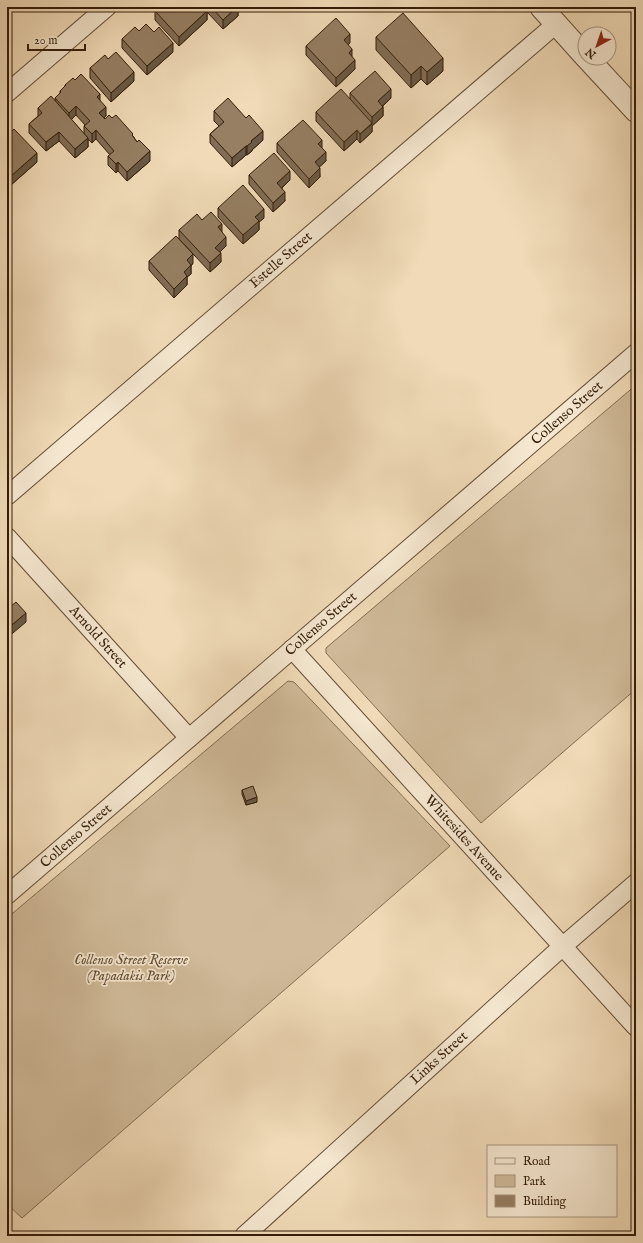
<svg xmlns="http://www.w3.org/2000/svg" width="643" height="1243" font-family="'IM FELL English',serif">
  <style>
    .green { fill: #d0ba99; stroke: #826c51 }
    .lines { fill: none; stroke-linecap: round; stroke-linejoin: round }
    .minor-casing { stroke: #634c34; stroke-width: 20 }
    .tertiary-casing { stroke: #634c34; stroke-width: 24 }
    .minor { stroke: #f5e7d0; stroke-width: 18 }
    .tertiary { stroke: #f5e7d0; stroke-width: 22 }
    .wall { fill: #816d55; stroke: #341d09; fill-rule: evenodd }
    .shaded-wall { fill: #695945; stroke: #341d09 }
    .building { fill: #967f63; stroke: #341d09 }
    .labels { text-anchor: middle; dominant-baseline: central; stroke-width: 3.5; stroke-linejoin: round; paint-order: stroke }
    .street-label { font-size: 14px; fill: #341d09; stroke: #f5e7d0 }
    .park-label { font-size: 14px; font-style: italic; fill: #634c34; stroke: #f5e7d0 }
  </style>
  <rect width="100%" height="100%" fill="#f0dab7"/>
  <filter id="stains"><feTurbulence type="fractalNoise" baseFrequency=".005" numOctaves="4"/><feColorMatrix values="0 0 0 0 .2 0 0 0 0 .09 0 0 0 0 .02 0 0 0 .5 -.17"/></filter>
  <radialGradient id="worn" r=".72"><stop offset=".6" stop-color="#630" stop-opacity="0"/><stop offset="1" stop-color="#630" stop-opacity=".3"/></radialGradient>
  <g class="green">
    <polygon points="636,385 636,689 481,823 326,653 326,648"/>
    <polygon points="288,681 294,682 450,846 22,1218 7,1204 7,918"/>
  </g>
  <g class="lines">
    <defs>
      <g id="minor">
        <polyline points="7,93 107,7"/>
        <polyline points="7,496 556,24"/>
        <polyline points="7,537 189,738"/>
        <polyline points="292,649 636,1027"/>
        <polyline points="7,895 636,353"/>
        <polyline points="244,1236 563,946 636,883"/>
      </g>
      <g id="tertiary">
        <polyline points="541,7 585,56"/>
        <polyline points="587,58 636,111"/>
      </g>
    </defs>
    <use href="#minor" class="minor-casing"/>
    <use href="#tertiary" class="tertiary-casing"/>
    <use href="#minor" class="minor"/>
    <use href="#tertiary" class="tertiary"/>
  </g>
  <g class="wall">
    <polygon points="160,7 238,7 238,16 223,29 207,12 207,20 179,46 155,20 155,11"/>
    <polygon points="139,31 173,52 147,75 122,48 122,39"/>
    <polygon points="376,37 443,71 427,85 421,79 411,88 376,50"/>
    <polygon points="350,43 348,45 355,69 336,87 306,55 306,46"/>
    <polygon points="108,59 134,81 111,102 90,78 90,68"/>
    <path d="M65,85L100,101L106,116L103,118L133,136L150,161L127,181L118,171L116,173L108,165V156L110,155L96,139L92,143L88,139V147L75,158L59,141L46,151L29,133V124L38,116V108L55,101V98L60,93V91L65,86ZM76,115L85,125L84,126V134L71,119Z"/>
    <polygon points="350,93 391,98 383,106 383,116 372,126 372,132 360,143 357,139 344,151 316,121 316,112 350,99"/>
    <polygon points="214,111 263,140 252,150 252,151 247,155 246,155 232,167 210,143 210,134 219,126 214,121"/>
    <polygon points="7,136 37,162 11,185 7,181"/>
    <polygon points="277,143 322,148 326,161 319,167 320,177 309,188 277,152"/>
    <polygon points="249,175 290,180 282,188 285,201 273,212 249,184"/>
    <polygon points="218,208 264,218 259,222 259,230 243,244 218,217"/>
    <polygon points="202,220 222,232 226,246 220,252 221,262 210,272 179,239 179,230"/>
    <polygon points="149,261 193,263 191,266 191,274 187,277 187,285 174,298 149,270"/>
    <polygon points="242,790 257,802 246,805 242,794"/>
  </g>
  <g class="shaded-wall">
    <polygon points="237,7 238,7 238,16 223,29 223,20"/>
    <polygon points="207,11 207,20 179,46 179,37"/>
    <polygon points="350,34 350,43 344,49 344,40"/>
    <polygon points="173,43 173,52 147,75 147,66"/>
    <polygon points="352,49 352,58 349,53"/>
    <polygon points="443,58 443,71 427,85 427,72"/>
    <polygon points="355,60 355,69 336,87 336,78"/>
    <polygon points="421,66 421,79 411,88 411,75"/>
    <polygon points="134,72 134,81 111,102 111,93"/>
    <polygon points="391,89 391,98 378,110 378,101"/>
    <polygon points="100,94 100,104 97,97"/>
    <polygon points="76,106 76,115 69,122 69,113"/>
    <polygon points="106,107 106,116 99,122 99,113"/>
    <polygon points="383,107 383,116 372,126 372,132 360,143 360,134 372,124 372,117"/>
    <polygon points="96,130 96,139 92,143 92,134"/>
    <polygon points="357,130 357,139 344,151 344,142"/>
    <polygon points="263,131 263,140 252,150 252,151 247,155 247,146 251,141"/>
    <polygon points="59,132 59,141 46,151 46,142"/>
    <polygon points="88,138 88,147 75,158 75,149"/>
    <polygon points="322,140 322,149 318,144"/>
    <polygon points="246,146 246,155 232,167 232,158"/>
    <polygon points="150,151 150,161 127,181 127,172"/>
    <polygon points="326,152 326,161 315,171 315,162"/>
    <polygon points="37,153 37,162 11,185 11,176"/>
    <polygon points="118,162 118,171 116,173 116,164"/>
    <polygon points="320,168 320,177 309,188 309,179"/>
    <polygon points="290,171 290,180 277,192 277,183"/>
    <polygon points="285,192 285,201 273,212 273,203"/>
    <polygon points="264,209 264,218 259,222 259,230 243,244 243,235 255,217"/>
    <polygon points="222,224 222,233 218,227"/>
    <polygon points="226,237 226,246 215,257 215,248"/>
    <polygon points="221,253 221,262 210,272 210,263"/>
    <polygon points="193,254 193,263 191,266 191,274 187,277 187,285 174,298 174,289 184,272 187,260"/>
    <polygon points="26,613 26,622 7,638 7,629"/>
    <polygon points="257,797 257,802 246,805 246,801"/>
  </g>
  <g class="building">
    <polygon points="160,7 203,7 207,11 179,37 155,11"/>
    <polygon points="211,7 237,7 223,20"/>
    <polygon points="403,13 443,58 427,72 421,66 411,75 376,37"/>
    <polygon points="336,18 350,34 344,40 352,49 349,53 355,60 336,78 306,46"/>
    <polygon points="146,24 154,32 159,27 173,43 147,66 122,39 135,27 139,31"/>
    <polygon points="116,52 134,72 111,93 90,68 105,55 108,59"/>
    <polygon points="375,71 391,89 378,101 383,107 372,117 350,93"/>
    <polygon points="81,74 100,94 97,97 106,107 99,113 105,119 109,115 112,118 116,115 133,134 132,135 137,142 139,140 150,151 127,172 118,162 116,164 108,156 114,151 96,130 92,134 84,126 90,121 76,106 69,113 55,98 61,92 60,91 66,85 65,85 73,78 75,80"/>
    <polygon points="341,89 372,123 360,134 357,130 344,142 316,112"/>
    <polygon points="51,96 88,138 75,149 59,132 46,142 29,124 42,113 38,108"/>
    <polygon points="228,98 246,118 249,115 263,131 251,141 252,142 247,146 246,146 232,158 210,134 224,122 214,111"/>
    <polygon points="303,120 322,140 318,144 326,152 315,162 320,168 309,179 277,143"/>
    <polygon points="14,129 37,153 11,176 7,172 7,136"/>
    <polygon points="274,153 290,171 277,183 285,192 273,203 249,175"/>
    <polygon points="243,185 264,209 255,217 259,221 243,235 218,208"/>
    <polygon points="211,212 222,224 218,227 226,237 215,248 221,253 210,263 179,230 197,214 202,220"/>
    <polygon points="176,236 193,254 187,260 191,265 184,272 187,276 174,289 149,261"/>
    <polygon points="16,602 26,613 7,629 7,603 10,607"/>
    <polygon points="253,786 257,797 246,801 242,790"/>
  </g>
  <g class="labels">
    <g class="street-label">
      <text transform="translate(281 260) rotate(-41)">Estelle Street</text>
      <text transform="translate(567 413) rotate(-41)">Collenso Street</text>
      <text transform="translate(321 624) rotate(-41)">Collenso Street</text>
      <text transform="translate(98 637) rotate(48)">Arnold Street</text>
      <text transform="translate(76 836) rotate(-41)">Collenso Street</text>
      <text transform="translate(464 838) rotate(48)">Whitesides Avenue</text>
      <text transform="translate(439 1058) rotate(-42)">Links Street</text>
    </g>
    <g class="park-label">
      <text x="131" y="960">Collenso Street Reserve<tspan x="131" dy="16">(Papadakis Park)</tspan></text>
    </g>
  </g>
  <rect width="643" height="1243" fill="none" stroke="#f0dab7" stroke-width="24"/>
  <rect x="8" y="8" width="627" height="1227" fill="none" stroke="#341d09" stroke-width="2"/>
  <rect x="12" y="12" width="619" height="1219" fill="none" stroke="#341d09"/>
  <rect x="487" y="1145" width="130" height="72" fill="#f5e7d0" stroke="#a89680"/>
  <rect x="495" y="1158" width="20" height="6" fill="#f5e7d0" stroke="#a89680"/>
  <text x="523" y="1165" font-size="12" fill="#341d09">Road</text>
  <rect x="495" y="1175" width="20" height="12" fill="#d0ba99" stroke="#a89680"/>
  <text x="523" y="1185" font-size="12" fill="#341d09">Park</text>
  <rect x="495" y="1195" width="20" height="12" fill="#967f63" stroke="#a89680"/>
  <text x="523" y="1205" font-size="12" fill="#341d09">Building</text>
  <g transform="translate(597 46) rotate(220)"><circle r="19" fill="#f5e7d0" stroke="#a89680"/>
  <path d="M0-3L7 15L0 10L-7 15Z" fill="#8f2418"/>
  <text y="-6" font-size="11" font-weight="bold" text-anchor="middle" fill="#341d09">N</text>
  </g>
  <path d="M28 44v6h57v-6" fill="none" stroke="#341d09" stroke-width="2"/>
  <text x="34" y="44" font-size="12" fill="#341d09" stroke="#f5e7d0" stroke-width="3" paint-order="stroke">20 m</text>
  <rect width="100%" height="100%" filter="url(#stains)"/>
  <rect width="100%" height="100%" fill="url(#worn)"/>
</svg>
